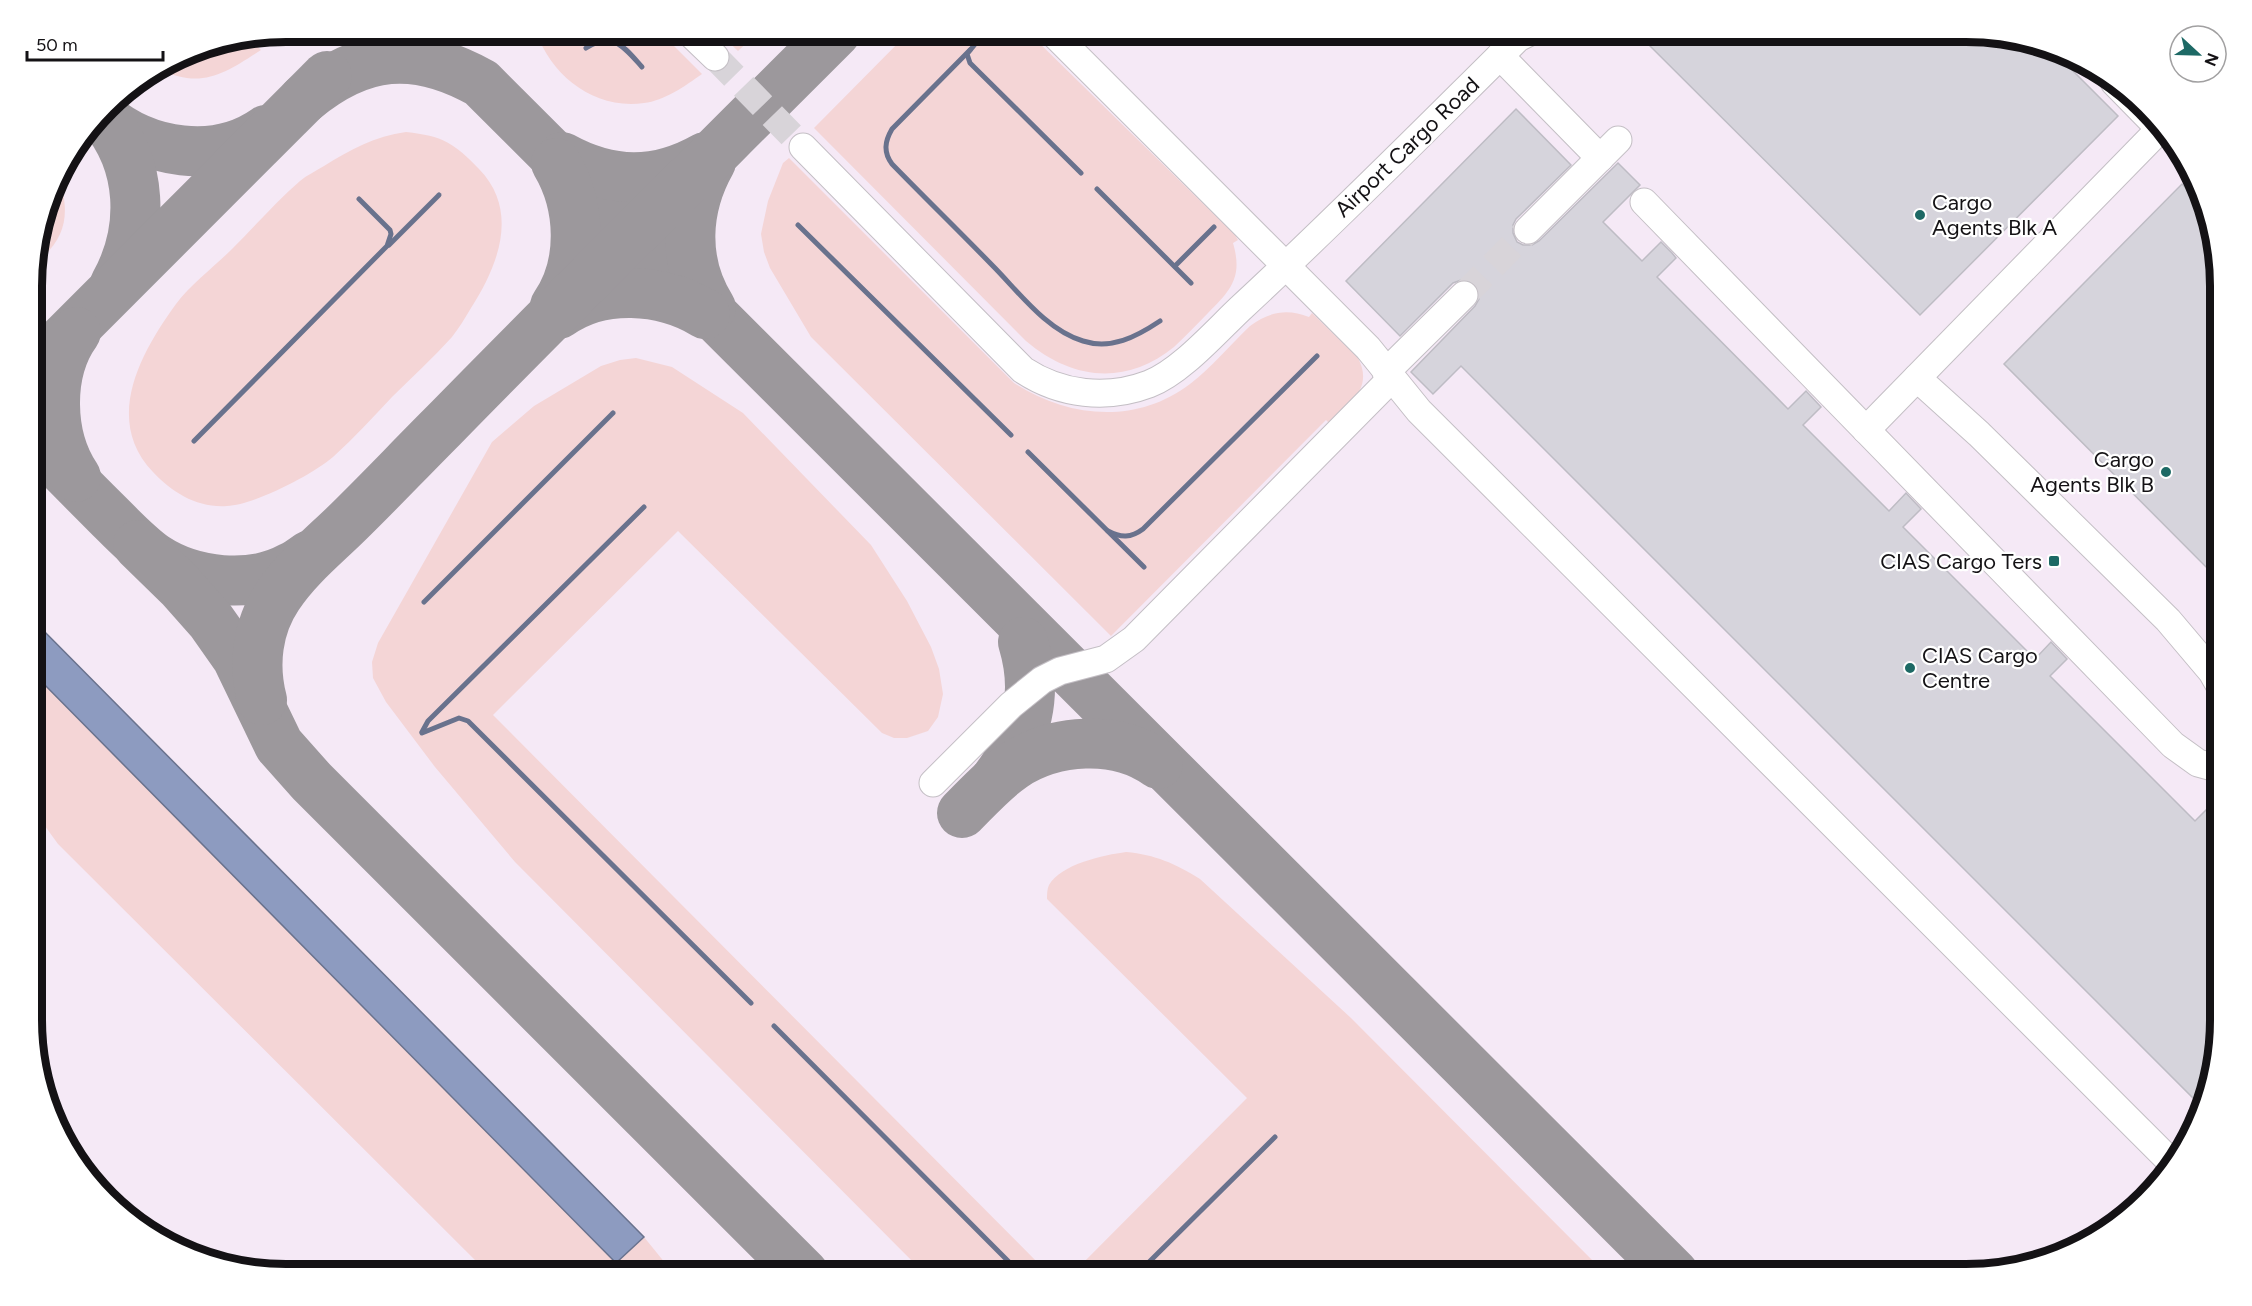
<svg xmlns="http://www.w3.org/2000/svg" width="2252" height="1306" font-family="Figtree,sans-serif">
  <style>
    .built { fill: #f5e9f6 }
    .green { fill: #f4d5d6 }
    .water { fill: #8d9bc0; stroke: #69728d; stroke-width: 1.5 }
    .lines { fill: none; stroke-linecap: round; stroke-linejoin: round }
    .stream { stroke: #69728d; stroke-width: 5 }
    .taxiway { stroke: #9c989c; stroke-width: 50 }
    .building { fill: #d6d4dc; stroke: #bebcc4; stroke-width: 1.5 }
    .minor-tunnel { stroke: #d8d4d9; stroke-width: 27; stroke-dasharray: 27 14; stroke-linecap: butt }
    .minor-casing { stroke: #c4bfc5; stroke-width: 29 }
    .minor { stroke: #fff; stroke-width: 27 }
    .poi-dot { fill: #1d6965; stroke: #fff; stroke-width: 2 }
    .labels { text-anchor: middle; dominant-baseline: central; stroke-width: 4.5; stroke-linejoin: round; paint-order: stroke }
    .street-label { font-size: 22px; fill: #141215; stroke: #fff }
    .poi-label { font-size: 22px; fill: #141215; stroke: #fff; text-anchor: start }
    .rim { fill: none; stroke: #141215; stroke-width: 8 }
  </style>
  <rect width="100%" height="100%" fill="#fbf6fc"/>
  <polygon class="built" points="286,32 1966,32 2032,40 2093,66 2146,106 2186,159 2220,269 2220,1036 2186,1147 2146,1200 2093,1240 1982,1274 286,1274 220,1266 159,1240 74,1161 34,1053 34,253 58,173 118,95 189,51"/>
  <g class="green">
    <path d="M536,32H660L702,74C685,86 664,101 644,103C594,110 552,76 536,32Z"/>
    <polygon points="718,32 758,32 738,51"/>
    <path d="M909,32H1028L1235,235L1238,240L1233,243C1243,277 1231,290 1208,313C1197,324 1186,336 1174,347C1126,386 1072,380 1026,341L814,128Z"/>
    <path d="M250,39L261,50C225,73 202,90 159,69L189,51Z"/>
    <path d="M406,132C443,136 454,143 479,169C520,211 498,266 471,308C465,318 459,328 452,337C433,358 412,377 392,397C373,417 354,438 333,457C312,475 254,505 227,506C197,508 173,493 153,472C103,420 141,352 176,304C191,284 214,267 232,249C255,226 276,202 300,181C307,175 316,171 324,166C350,150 375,136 406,132Z"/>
    <path d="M789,158L1014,383C1068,418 1136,425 1190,384C1212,367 1230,345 1250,326C1269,312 1287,308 1309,317L1312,313L1358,358C1374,388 1349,404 1330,424L1326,420L1111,636L811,337L770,268L764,252L761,234L768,201L783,163Z"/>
    <path d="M58,174C71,215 67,238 34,265V253Z"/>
    <polygon points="636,358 672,367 743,413 871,545 907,601 931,647 939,669 943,694 938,717 928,731 907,738 894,738 882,733 678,531 493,715 1049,1274 925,1274 515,862 435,767 386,702 373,678 372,662 378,643 492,442 534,406 601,366 620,360"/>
    <polygon points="34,674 616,1263 644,1237 674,1274 489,1274 58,844 34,811"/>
    <path d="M1126,852C1156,855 1174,863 1200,879L1351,1018L1606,1274H1072L1247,1098L1047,899C1047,895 1047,889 1049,885C1061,864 1104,855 1126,852Z"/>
  </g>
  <polygon class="water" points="34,621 644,1237 616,1263 34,674"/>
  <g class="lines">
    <g class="stream">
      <polyline points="985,32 967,54 970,63 1081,173"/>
      <path d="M586,48C613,30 625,48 642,67"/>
      <path d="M970,50L892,129C885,141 883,152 892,164C925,198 959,231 992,265C1018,291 1046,330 1083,341C1111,350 1136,337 1160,321"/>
      <polyline points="1097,189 1191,283"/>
      <polyline points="798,225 1011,435"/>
      <polyline points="389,245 439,195"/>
      <polyline points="1175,266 1214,227"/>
      <polyline points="194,441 387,246 391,234 390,230 359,199"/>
      <polyline points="1028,452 1144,567"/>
      <path d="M1108,531C1121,538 1131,538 1143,529L1317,356"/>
      <polyline points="424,602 613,413"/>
      <polyline points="422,732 428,721 644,507"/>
      <polyline points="422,733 459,718 468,721 751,1003"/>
      <polyline points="774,1026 1021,1274"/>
      <polyline points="1137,1274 1275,1137"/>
    </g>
    <g class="taxiway">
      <path d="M304,99C362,51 415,46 481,83L1674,1274"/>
      <path d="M102,116C147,154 216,165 266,130"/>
      <path d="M102,116C143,164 145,230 115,284"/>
      <path d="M562,157C611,184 657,184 705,157"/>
      <path d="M711,162C685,208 682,262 711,308"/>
      <path d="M555,306C584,264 581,205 556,163"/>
      <path d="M559,314C601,284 662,288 705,314"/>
      <polyline points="34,369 327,76"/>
      <path d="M34,440C58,465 83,490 108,515C123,530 138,546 155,558C193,583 251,589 291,567C298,564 304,559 310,555"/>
      <path d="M76,477C49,437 47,372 76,332"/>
      <polyline points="138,545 180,586 211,621 237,658 279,745 312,782 804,1274"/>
      <path d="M262,700C253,665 257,627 278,596C296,569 320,549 343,527C377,494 409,460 442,427C572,294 705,163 836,32"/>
      <path d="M995,780C1027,738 1039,695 1023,642"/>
      <path d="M962,813C978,797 994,779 1013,766C1054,739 1116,734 1158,764"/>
    </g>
  </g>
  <g class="building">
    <polygon points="1636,32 1966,32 2032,40 2050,48 2118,116 1920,315"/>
    <polygon points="1516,109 1571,165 1516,219 1513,225 1513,233 1517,242 1523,245 1532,245 1539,241 1618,163 1640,185 1603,222 1642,261 1661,242 1672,253 1676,258 1657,277 1788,409 1806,391 1821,407 1803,425 1889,511 1906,493 1921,509 1903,527 2035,659 2051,642 2067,659 2050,676 2195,821 2220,796 2220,828 2210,839 2220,849 2220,1036 2199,1104 1461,366 1433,394 1411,372 1475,306 1479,299 1479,292 1475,284 1469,280 1461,280 1453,283 1400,336 1346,281"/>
    <polygon points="2182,184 2199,201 2220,269 2220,581 2004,364"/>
  </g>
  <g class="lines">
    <g class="minor-tunnel">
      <polyline points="715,57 803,147"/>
      <polyline points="1464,295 1528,230"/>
    </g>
    <defs>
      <g id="minor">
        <polyline points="689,32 715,57"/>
        <polyline points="1052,32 1368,348 1419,411 2173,1164"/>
        <polyline points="1500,56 1600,158"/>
        <polyline points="2114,82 2160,129"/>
        <path d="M803,147L1023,370C1061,395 1107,400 1149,384C1181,372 1218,329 1243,306C1337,219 1427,128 1518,38L1530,32"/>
        <polyline points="1644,202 2173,745 2198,763 2220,769"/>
        <polyline points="1528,230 1618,140"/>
        <polyline points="1386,372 1464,295"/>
        <polyline points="1917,378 1979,434 2168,620 2212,672 2220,686"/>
        <polyline points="1866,430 2162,127"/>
        <polyline points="933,783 1011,705 1042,680 1060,671 1106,659 1134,639 1392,378"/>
      </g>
    </defs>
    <use href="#minor" class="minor-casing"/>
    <use href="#minor" class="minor"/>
  </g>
  <g class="poi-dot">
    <circle cx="1920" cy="215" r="6"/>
    <circle cx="2166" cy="472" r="6"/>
    <rect x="2048" y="555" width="12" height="12" rx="3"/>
    <circle cx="1910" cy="668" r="6"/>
  </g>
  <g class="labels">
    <g class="street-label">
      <text transform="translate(1407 147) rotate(-44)">Airport Cargo Road</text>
    </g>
    <g class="poi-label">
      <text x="1932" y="202">Cargo<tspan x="1932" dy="25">Agents Blk A</tspan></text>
      <text x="2154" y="459" text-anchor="end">Cargo<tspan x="2154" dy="25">Agents Blk B</tspan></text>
      <text x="2042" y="561" text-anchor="end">CIAS Cargo Ters</text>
      <text x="1922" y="655">CIAS Cargo<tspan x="1922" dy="25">Centre</tspan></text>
    </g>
  </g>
  <path d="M0 0H2252V1306H0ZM286 42H1966A244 244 0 0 1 2210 286V1020A244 244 0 0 1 1966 1264H286A244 244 0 0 1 42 1020V286A244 244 0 0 1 286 42Z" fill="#fff" fill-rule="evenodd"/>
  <path class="rim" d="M286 42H1966A244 244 0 0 1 2210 286V1020A244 244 0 0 1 1966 1264H286A244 244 0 0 1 42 1020V286A244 244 0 0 1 286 42Z"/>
  <g transform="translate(2198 54) rotate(112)"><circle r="28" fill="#ffffff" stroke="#a1a0a1" stroke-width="1.5"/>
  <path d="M0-4.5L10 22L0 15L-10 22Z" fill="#1d6965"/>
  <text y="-9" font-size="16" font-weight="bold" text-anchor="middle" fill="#141215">N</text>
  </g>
  <path d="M27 51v9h136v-9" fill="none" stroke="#141215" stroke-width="3"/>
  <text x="36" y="51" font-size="18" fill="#141215" stroke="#ffffff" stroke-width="4.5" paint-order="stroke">50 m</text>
</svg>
